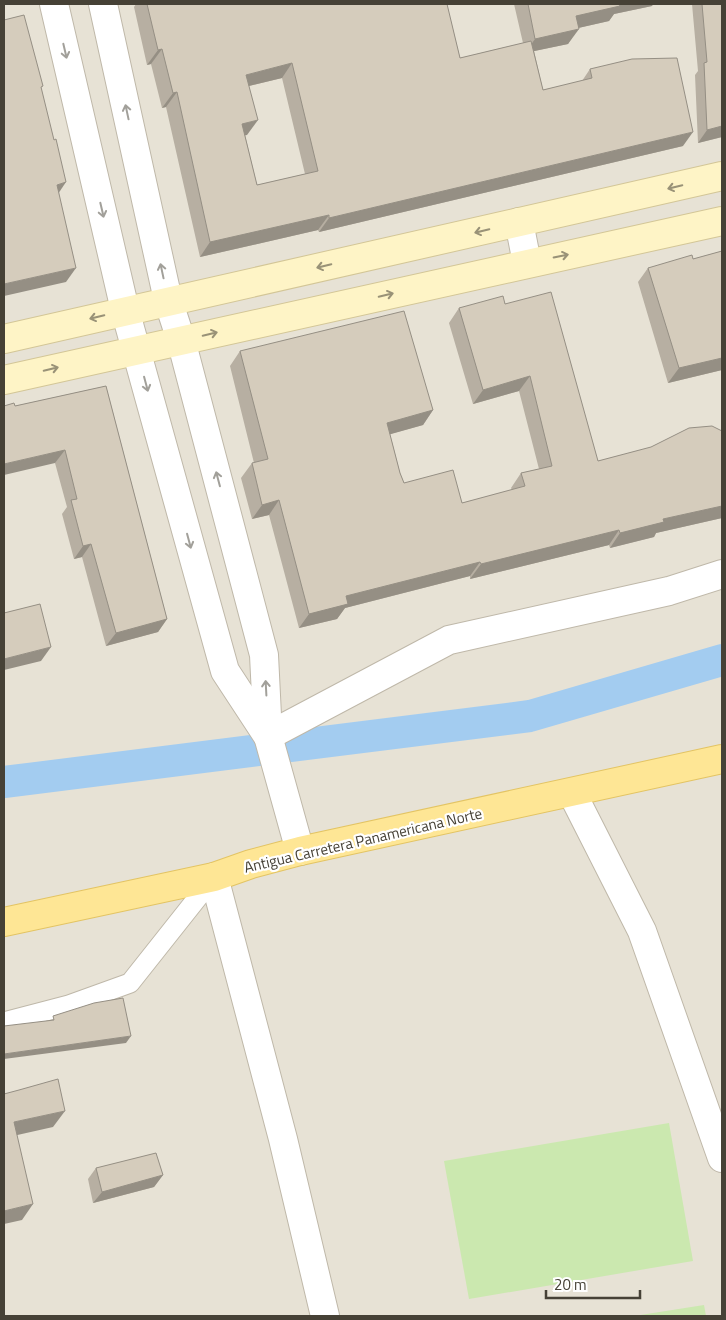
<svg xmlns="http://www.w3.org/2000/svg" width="726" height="1320" font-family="'Titillium Web',sans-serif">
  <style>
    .residential { fill: #e7e2d5 }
    .green { fill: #cbe8af }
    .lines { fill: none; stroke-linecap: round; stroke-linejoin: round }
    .canal { stroke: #a3ccf0; stroke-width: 32 }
    .lane-casing { stroke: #bfb8a9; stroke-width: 21 }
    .street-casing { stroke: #bfb8a9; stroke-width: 30 }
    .secondary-casing { stroke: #d3c697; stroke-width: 30 }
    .primary-casing { stroke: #e3c464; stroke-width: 30 }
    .lane { stroke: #fff; stroke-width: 19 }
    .street { stroke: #fff; stroke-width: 28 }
    .secondary { stroke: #fef4c6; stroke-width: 28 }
    .primary { stroke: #fee695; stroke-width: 28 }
    .wall { fill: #b7afa2; fill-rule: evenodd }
    .shaded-wall { fill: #958f84 }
    .building { fill: #d5ccbc; stroke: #958f84; fill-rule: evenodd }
    .oneway { stroke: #a2a09a }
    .oneway2 { stroke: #999277 }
    .labels { text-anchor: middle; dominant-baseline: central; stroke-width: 4.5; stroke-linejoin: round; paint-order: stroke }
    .street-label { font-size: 15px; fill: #464136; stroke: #fff }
  </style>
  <rect width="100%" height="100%" fill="#f3f0e7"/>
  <rect class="residential" x="4" y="4" width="718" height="1312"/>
  <g class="green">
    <polygon points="669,1123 693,1261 469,1299 444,1161"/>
    <polygon points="704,1305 706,1316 634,1316"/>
  </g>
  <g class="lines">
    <polyline class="canal" points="4,782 530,716 722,660"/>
    <defs>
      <polyline id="lane" points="4,1022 69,1005 130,983 214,877"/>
      <g id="street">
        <polyline points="54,4 125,310 225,671 267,735"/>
        <polyline points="103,4 168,300 181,340 264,655 268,736 300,851"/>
        <polyline points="519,222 527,263"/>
        <polyline points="268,736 449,640 669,591 722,574"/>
        <polyline points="572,793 642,931 722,1158"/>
        <polyline points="214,877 283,1139 325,1316"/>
      </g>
      <g id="secondary">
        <polyline points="4,339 722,176"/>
        <polyline points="4,380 722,221"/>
      </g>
      <polyline id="primary" points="4,922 214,877 251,864 300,851 722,759"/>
    </defs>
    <use href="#lane" class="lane-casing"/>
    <use href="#street" class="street-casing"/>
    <use href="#secondary" class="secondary-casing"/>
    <use href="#primary" class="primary-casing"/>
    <use href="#lane" class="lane"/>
    <use href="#street" class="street"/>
    <use href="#secondary" class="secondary"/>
    <use href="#primary" class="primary"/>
  </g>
  <g class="wall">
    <path d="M136,4H452L447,5L460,58L523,43L514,4H653L652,6L614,14L609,21L578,28L568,44L534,51L543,90L582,81L590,69L683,146L319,232L318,230L200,257L166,107L162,108L151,64L147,65L134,7ZM282,78L305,174L257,185L245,135H247L249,86Z"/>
    <polygon points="692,4 722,4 722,137 698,143 695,75 698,71"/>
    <polygon points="722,251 722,370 668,383 638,282 648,268 693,259"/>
    <polygon points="505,304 598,461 722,431 722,518 656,533 654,537 610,548 609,545 470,579 470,576 345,608 337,619 299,628 269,515 252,519 241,478 252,463 254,463 230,366 240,351 433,410 423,425 390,434 400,473 404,483 462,503 512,490 511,488 521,473 539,469 519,391 473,404 449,323 459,308"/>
    <polygon points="106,386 167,619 158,632 106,646 82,557 74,559 62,514 67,507 55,463 15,406"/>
    <polygon points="96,1168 163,1175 154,1187 93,1203 88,1179"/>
  </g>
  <g class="shaded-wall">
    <polygon points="616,4 653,4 652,6 614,14 609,21 565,31 576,16"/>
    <polygon points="579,29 568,44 525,53 535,39"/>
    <polygon points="162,49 151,64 147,65 158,50"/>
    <polygon points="292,63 282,78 236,89 246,75"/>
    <polygon points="177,92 166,107 162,108 173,93"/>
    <polygon points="258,120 247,135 232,138 242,124"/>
    <polygon points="722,126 722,137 698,143 707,130"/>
    <polygon points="693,132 683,146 319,232 329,218"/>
    <polygon points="66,182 56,197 57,185"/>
    <polygon points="329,215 318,230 200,257 210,242"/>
    <polygon points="76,268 66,282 4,296 4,284"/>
    <polygon points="722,358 722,370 668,383 679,368"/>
    <polygon points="530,376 519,391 473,404 483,390"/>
    <polygon points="433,410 423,425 377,438 387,423"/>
    <polygon points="65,450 55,463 4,475 4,464"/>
    <polygon points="279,500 269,515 252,519 262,505"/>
    <polygon points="722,506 722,518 656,533 654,537 610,548 620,533 663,519"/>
    <polygon points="619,530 609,545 470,579 481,564"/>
    <polygon points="91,544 82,557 74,559 83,546"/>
    <polygon points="480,562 470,576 345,608 337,619 299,628 309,614 346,596"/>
    <polygon points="167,619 158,632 106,646 116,633"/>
    <polygon points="51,647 41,661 4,670 4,659"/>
    <polygon points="131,1036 126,1043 4,1059 4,1054"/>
    <polygon points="65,1111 53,1127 4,1138 14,1122"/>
    <polygon points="163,1175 154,1187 93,1203 102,1192"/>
    <polygon points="33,1204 22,1220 4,1224 4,1211"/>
  </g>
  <g class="building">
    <path d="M147,4H447L460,58L531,41L543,90L592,78L590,69L632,59L677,58L693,132L329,218V215L210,242L177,92L173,93L162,49L158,50ZM292,63L318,171L257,185L242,124L258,120L246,75Z"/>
    <polygon points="528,4 619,4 620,6 576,16 579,29 535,39"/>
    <polygon points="702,4 722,4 722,126 707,130 704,63 707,62"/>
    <polygon points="24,15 43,86 41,87 54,140 56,139 66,182 57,185 76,268 4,284 4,20"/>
    <polygon points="722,251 722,358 679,368 648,268 692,255 693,259"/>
    <polygon points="551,292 598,461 651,447 689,428 712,426 722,431 722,506 663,519 664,522 620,533 619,530 481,564 480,562 346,596 348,604 309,614 279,500 262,505 252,463 268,459 240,351 404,311 433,410 387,423 400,473 404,483 453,470 462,503 525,486 521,473 552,466 530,376 483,390 459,308 503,296 505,304"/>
    <polygon points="106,386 167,619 116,633 91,544 83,546 71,500 77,499 65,450 4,464 4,406 14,403 15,406"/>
    <polygon points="40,604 51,647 4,659 4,613"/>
    <polygon points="123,998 131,1036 4,1054 4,1026 54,1020 53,1016 94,1003"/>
    <polygon points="58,1079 65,1111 14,1122 33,1204 4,1211 4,1094 19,1090"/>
    <polygon points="156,1153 163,1175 102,1192 96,1168"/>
  </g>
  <defs><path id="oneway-shaft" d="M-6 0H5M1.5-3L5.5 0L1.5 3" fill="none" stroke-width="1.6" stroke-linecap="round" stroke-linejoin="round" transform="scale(1.25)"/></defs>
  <g class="oneway">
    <use href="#oneway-shaft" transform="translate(65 51) rotate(77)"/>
    <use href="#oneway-shaft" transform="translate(127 112) rotate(-102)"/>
    <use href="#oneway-shaft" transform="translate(102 210) rotate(77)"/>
    <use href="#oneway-shaft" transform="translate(162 271) rotate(-102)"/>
    <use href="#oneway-shaft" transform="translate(146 384) rotate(75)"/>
    <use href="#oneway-shaft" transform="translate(218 479) rotate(-105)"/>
    <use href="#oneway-shaft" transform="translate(189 541) rotate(75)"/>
    <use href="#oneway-shaft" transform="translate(266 688) rotate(-93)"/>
  </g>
  <g class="oneway2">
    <use href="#oneway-shaft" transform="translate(675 187) rotate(167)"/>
    <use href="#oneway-shaft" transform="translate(482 231) rotate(167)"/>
    <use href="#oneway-shaft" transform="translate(561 256) rotate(-12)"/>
    <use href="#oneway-shaft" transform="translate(324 266) rotate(167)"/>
    <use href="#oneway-shaft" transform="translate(386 295) rotate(-13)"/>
    <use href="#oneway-shaft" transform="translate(97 317) rotate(167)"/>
    <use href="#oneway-shaft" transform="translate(210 334) rotate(-13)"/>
    <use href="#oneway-shaft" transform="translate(51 369) rotate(-13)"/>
  </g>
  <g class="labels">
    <g class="street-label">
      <text transform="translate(363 840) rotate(-13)">Antigua Carretera Panamericana Norte</text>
    </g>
  </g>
  <rect width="726" height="1320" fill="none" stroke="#464136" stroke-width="10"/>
  <path d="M546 1290v8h94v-8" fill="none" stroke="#464136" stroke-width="2.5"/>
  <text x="554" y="1290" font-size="15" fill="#464136" stroke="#ffffff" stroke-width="4" paint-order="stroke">20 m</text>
</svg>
